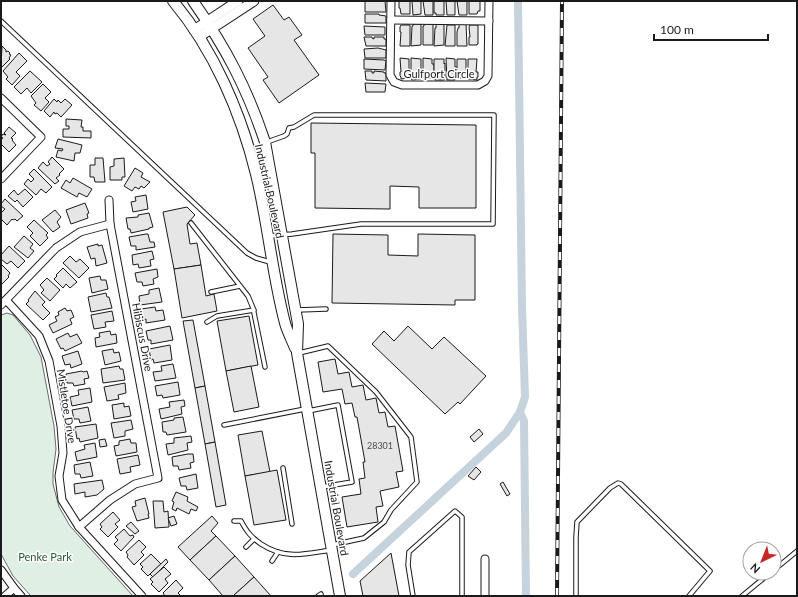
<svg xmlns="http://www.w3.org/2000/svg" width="798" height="597" font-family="Lato,sans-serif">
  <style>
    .green { fill: #e0efe3; stroke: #6a6a6a }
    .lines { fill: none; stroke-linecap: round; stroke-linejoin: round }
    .canal { stroke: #c6d2dc; stroke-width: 8 }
    .building { fill: #e6e6e6; stroke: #1a1a1a }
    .service-casing { stroke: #1a1a1a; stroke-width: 5.5 }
    .minor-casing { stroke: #1a1a1a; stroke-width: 9 }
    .tertiary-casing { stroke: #1a1a1a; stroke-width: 11 }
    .secondary-casing { stroke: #1a1a1a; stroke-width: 12 }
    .service { stroke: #fff; stroke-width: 3.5 }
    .minor { stroke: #fff; stroke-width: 7 }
    .tertiary { stroke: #fff; stroke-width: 9 }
    .secondary { stroke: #fff; stroke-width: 10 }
    .rail-casing { stroke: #1a1a1a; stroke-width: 4 }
    .rail { stroke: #fff; stroke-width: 2.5; stroke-dasharray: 8; stroke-linecap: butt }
    .labels { text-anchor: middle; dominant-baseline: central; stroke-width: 3; stroke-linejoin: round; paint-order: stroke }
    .number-label { font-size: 9px; fill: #4d4d4d }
    .street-label { font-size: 11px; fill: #1a1a1a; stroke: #fff }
    .park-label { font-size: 11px; fill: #2b5a34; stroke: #fff }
  </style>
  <rect width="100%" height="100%" fill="#fff"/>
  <polygon class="green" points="7,313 13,315 30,335 41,357 54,426 56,449 53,473 53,484 59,507 70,526 133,596 31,596 13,576 1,554 1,315"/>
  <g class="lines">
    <g class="canal">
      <polyline points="520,412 524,421 526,596"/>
      <polyline points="353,574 506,433 520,412 525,397 522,307 518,1"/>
    </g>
  </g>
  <g class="building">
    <polygon points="365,1 385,1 386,12 365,12"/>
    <polygon points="399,1 410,1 410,14 401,14 400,8 399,8"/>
    <polygon points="412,1 421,1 421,14 413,15"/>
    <polygon points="423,1 433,1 433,15 425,15"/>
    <polygon points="434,1 444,1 444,15 436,15 436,13 434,13"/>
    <polygon points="446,1 455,1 455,15 447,15"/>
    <polygon points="457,1 467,1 467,15 459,15"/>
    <polygon points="469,1 480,1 480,11 478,11 477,14 469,14"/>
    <polygon points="273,5 284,20 289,17 302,35 294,40 319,75 279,103 263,80 268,77 248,48 265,36 253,19"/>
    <polygon points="365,14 379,14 379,15 386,16 386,23 365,23"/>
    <polygon points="413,24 421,24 421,45 411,46 412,26 413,26"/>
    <polygon points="424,24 433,24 433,45 423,45 423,26 424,26"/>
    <polygon points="436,24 444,24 444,45 434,46 435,28 436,28"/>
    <polygon points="459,24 466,24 467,46 457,46 457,32 458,28 459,28"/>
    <polygon points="401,25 410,25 410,46 400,46 401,32 400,32 400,27"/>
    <polygon points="447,25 455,25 455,46 445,46"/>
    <polygon points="470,25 478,25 478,44 477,44 477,45 469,45 469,37 470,37 469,27"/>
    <polygon points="364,26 385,27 385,35 365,35"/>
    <polygon points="364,37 372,37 372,38 374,39 374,37 384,37 384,39 386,39 386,46 366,46"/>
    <polygon points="2,46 6,50 6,52 8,51 10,53 9,54 11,55 9,58 10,59 2,67 1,66"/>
    <polygon points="378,48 386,50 386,58 365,58 364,49"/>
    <polygon points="19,53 27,61 16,72 20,76 12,85 6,79 8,77 3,71"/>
    <polygon points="400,58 409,59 409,78 401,79 401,77 400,76 400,72 401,72"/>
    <polygon points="411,58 421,59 421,79 412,80 411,78"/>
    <polygon points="423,58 432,59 432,64 434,64 434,78 423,78"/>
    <polygon points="446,58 455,59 455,67 457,67 455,80 447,80"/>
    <polygon points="364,59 384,60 386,61 385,70 364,69"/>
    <polygon points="434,59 444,59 444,64 445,63 445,78 444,78 444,80 435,80 435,78 434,78"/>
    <polygon points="457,59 466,59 466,78 458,78 458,73 457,73"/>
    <polygon points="468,59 477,59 476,72 478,72 478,77 477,77 477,80 468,79"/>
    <polygon points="30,71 42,82 31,93 27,88 21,94 14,87"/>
    <polygon points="365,71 372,71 372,73 374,73 374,71 384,72 384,73 386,73 386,81 366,80"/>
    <polygon points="365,83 386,84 385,92 366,92"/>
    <polygon points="43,84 51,92 45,98 49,102 41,111 34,105 36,103 31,96"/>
    <polygon points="54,99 57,102 58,100 61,103 65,99 72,105 61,117 57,113 55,114 54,112 50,117 44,111"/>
    <polygon points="66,119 82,120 81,127 83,127 83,131 91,131 91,138 63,137 63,129 69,129 69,126 66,126"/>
    <polygon points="311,123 476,125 476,208 419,208 419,187 390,186 390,209 315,208 315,153 311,153"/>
    <polygon points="9,127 16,133 11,138 13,139 12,140 16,145 9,152 1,144 1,140 3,138 1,137 3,134 6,135 4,133"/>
    <polygon points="58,139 82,145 80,153 75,153 74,161 56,157 58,150 62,151 63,149 55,148"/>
    <polygon points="52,157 64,169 59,174 60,175 56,178 59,181 55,184 38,168 43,162 47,166 50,164 48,162"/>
    <polygon points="95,158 103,158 105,182 95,182 94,177 90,177 90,165 95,165"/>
    <polygon points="124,158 125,177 122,177 122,180 110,180 110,167 114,166 114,159"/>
    <polygon points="135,168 143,173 141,177 150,182 144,188 141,186 139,189 135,187 132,191 124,186"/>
    <polygon points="34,169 52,187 46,193 41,189 36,195 24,184 28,179 31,182 34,179 29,174"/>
    <polygon points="73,178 92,189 87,197 79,193 77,197 61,188 66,180 70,183"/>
    <polygon points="25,189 33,197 23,207 17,200 15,202 8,196 14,190 18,195"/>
    <polygon points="146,195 148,209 133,212 131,202 136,201 135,197"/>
    <polygon points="5,199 23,216 17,221 15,219 13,220 12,219 7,225 1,219 1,210 2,212 5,209 1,206 1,204"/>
    <polygon points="85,203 89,213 87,214 88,218 71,224 66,210"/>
    <polygon points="187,207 195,215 187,224 190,244 197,243 201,265 174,269 163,212"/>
    <polygon points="55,210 61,217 57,222 60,227 53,232 42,220"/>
    <polygon points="149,213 153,227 149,228 149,229 131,233 130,229 128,229 126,218 138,217 138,215"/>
    <polygon points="34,220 48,233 46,235 48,238 40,246 30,236 33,233 27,227"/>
    <polygon points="146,234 148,234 150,242 154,242 155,247 136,250 136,246 131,246 129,237"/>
    <polygon points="333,234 388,235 388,255 418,256 418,234 475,235 475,300 455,300 455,305 332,303"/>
    <polygon points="24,236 33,244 30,248 34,251 28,258 14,247"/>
    <polygon points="98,244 98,246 102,245 107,263 96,266 95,258 91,259 87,247"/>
    <polygon points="9,246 25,261 18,268 11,261 7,264 1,259 1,255"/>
    <polygon points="152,251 154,259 150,260 151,266 139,268 138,264 133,265 132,255"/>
    <polygon points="70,256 76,262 80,259 89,268 79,278 63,263"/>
    <polygon points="1,264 10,273 8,276 9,277 1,285"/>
    <polygon points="201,265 206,296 214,294 217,311 182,318 174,269"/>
    <polygon points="63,268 77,282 70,288 66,284 63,288 54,279 57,276 56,275"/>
    <polygon points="157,269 158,277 153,279 154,284 143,286 142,282 137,282 135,273"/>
    <polygon points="100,276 101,280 106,280 108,289 92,293 89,278"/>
    <polygon points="47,278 60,290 50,301 41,293 44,290 40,285"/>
    <polygon points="159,288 162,302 140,305 139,296 149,294 149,290"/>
    <polygon points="35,291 45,302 42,305 50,313 43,320 26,304 29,301 28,300"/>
    <polygon points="106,293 107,297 109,297 112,308 91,312 88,297"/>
    <polygon points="155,307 156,311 163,310 165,320 146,323 146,319 143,320 141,309"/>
    <polygon points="65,308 67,311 71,310 74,317 70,319 72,324 53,333 49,325 57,321 55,317 59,315 58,312"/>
    <polygon points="112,311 114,321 105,322 106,327 94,329 91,315"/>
    <polygon points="249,316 258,365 226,371 217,321"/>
    <polygon points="193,320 205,386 195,388 183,321"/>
    <polygon points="170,326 173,340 151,344 151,340 148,340 146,331"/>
    <polygon points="408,326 432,349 444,337 486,376 460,404 458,402 445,414 372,344 384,331 394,341"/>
    <polygon points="110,331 111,335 116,334 117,343 96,347 95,338 100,337 99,333"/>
    <polygon points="68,333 70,337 77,334 82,343 65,351 63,348 61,349 56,339"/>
    <polygon points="170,345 172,360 154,363 153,359 151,360 149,349"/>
    <polygon points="113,349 114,353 119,352 121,361 105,365 102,351"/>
    <polygon points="78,351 82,364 71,368 70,364 65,365 62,356"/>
    <polygon points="335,359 338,374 349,372 352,387 363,385 366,400 376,398 379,413 385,412 388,427 395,426 403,471 396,472 399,487 380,491 383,506 376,507 378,522 347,527 342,497 361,494 359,479 365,478 363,462 365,462 357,417 355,417 352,403 345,404 342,389 323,392 318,362"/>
    <polygon points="173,364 176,378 155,381 153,372 162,371 161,366"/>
    <polygon points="119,366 120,369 123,369 125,380 103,383 101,369"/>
    <polygon points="251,366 259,407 234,412 226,371"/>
    <polygon points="82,371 83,372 87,371 89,378 84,379 85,384 74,386 73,383 67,383 66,374"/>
    <polygon points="178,382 180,395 163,398 162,395 157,396 155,386"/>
    <polygon points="125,383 126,393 118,395 119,399 107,401 104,387"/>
    <polygon points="205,386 215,442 205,444 195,388"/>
    <polygon points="90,388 92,402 72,406 70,397 79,395 78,390"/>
    <polygon points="184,400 185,406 181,407 182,414 161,419 159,409 170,407 169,402"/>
    <polygon points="124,403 124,407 129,406 131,416 114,419 112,405"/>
    <polygon points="88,407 91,421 80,423 79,419 74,419 72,410"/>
    <polygon points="183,417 186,432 167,435 166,432 163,432 162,422 174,420 174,418"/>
    <polygon points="131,420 133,429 125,431 125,436 114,438 111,423"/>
    <polygon points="96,424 98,438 80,442 79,438 77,439 75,427"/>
    <polygon points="479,429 483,434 474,442 470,437"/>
    <polygon points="262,431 270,472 245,476 238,435"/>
    <polygon points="191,436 192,442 187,443 188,450 168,455 166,444 174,443 174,438"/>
    <polygon points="105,439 107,446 100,447 99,440"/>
    <polygon points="130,439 131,443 136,443 137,452 116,456 114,446 119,445 119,441"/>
    <polygon points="215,442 226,505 216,507 205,444"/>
    <polygon points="95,443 97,457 77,461 75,452 85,449 84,445"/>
    <polygon points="188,454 193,454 194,462 190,463 191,468 179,470 178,466 173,466 172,457"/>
    <polygon points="138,455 140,465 130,467 131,472 120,474 117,459"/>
    <polygon points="90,462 93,476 81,478 80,474 75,474 74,465"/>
    <polygon points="476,467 481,472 474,480 468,476"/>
    <polygon points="277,470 286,520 254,525 245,476"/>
    <polygon points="196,474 198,488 187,490 186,486 181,486 179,478"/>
    <polygon points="102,480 104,489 97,495 85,497 85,492 75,494 74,484"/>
    <polygon points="503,482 510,494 507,496 500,484"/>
    <polygon points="176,492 188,497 187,501 198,507 196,511 191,509 189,514 177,508 176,511 172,509 174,502 172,501"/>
    <polygon points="145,498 149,514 148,514 149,518 137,521 132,507 136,506 135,501"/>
    <polygon points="153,501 163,501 164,512 168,511 169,527 155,528"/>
    <polygon points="113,512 120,520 115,524 118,527 108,537 100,529 102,527 100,524"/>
    <polygon points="174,516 177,524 171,526 168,518"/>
    <polygon points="212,516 218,523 211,531 216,536 190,560 178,547"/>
    <polygon points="131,522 139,531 135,534 126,526"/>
    <polygon points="124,529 130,536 133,535 134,537 121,551 114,544 118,540 115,537"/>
    <polygon points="216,536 235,556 209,580 190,560"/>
    <polygon points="139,540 146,547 141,552 144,555 134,565 127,557 128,555 126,552"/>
    <polygon points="391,553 399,596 363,596 360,581"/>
    <polygon points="151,554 161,564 148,576 141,569 143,567 140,564"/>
    <polygon points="235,556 254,577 233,596 223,596 209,580"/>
    <polygon points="166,559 168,562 153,577 150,574"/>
    <polygon points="164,567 171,574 165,579 168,583 159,592 151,584 153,582 150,579"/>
    <polygon points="254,577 271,596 233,596"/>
    <polygon points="176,580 183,588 178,593 181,596 165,596 163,593"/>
  </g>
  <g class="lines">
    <defs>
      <g id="service">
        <polyline points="1,21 247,253 256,258 270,262"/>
        <polyline points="267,142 284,136 287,134 289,128 294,127 314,115 494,115 493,224 361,224 292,234 269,236"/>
        <polyline points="191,223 248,296 253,308 265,367"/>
        <polyline points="211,292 240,286"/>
        <polyline points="297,310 326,309"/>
        <polyline points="207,322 217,316 254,310"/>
        <polyline points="299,353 328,346 376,392 411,437 417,482 391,510 384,522 364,538 332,545"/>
        <polyline points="308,411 338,405 352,482 322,487"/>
        <polyline points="224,425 305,409"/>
        <polyline points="283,468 292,524"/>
        <path d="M234,521H241C247,532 251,537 261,544C286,560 304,554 331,550"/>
        <polyline points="246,547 254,539"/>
        <polyline points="272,561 278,552"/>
        <polyline points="774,570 797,551"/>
        <polyline points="318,596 321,594"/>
        <polyline points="413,596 408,565 409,552 455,511 462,517 462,596"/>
        <polyline points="576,596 576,537 577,522 610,488 618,483 621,484 710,571 689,596"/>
        <polyline points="742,596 770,573"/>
      </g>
      <g id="minor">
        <polyline points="391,1 390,75 394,82 402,85 478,85 485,81 488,76 489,1"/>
        <polyline points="391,20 489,21"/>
        <polyline points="1,98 41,137 1,179"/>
        <polyline points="6,300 39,336 49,361 61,426 63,453 59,476 62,500 79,527 142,596"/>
        <polyline points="1,305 56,248 80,232 110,224"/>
        <polyline points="79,527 110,500 135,484 158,478 110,224 109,200"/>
        <polyline points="1,570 14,588 21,596"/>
        <polyline points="5,596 14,588"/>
        <polyline points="485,596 485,559"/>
      </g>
      <g id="tertiary">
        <polyline points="194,30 238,1"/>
        <polyline points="199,37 254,1"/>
      </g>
      <g id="secondary">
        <path d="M173,1C214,50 241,113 256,174C268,223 272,274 285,323C287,331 292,340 295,348"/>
        <path d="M193,1C226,48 247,88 265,142L298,324L297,353L340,596"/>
      </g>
    </defs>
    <use href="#service" class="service-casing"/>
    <use href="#minor" class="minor-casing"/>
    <use href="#tertiary" class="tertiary-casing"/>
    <use href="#secondary" class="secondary-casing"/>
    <use href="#service" class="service"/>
    <use href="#minor" class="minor"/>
    <use href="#tertiary" class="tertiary"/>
    <use href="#secondary" class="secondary"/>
    <defs>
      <polyline id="rail" points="557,596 562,1"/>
    </defs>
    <use href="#rail" class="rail-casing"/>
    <use href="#rail" class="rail"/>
  </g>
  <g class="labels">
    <g class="number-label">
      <text x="380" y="445">28301</text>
    </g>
    <g class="street-label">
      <text x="439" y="73">Gulfport Circle</text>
      <text transform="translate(270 191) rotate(77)">Industrial Boulevard</text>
      <text transform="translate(143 337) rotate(79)">Hibiscus Drive</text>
      <text transform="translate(67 406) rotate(81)">Mistletoe Drive</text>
      <text transform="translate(337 508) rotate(80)">Industrial Boulevard</text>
    </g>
    <g class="park-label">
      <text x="45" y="556">Penke Park</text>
    </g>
  </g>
  <rect width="798" height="597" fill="none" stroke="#1a1a1a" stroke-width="4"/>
  <g transform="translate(762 561) rotate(223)"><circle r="19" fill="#ffffff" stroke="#a3a3a3"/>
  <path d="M0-3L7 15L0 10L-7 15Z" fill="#c62828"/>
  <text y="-6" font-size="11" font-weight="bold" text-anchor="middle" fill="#1a1a1a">N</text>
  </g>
  <path d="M654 34v6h114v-6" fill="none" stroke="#1a1a1a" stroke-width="2"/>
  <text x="660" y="34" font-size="12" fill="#1a1a1a" stroke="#ffffff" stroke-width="3" paint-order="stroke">100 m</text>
</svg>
